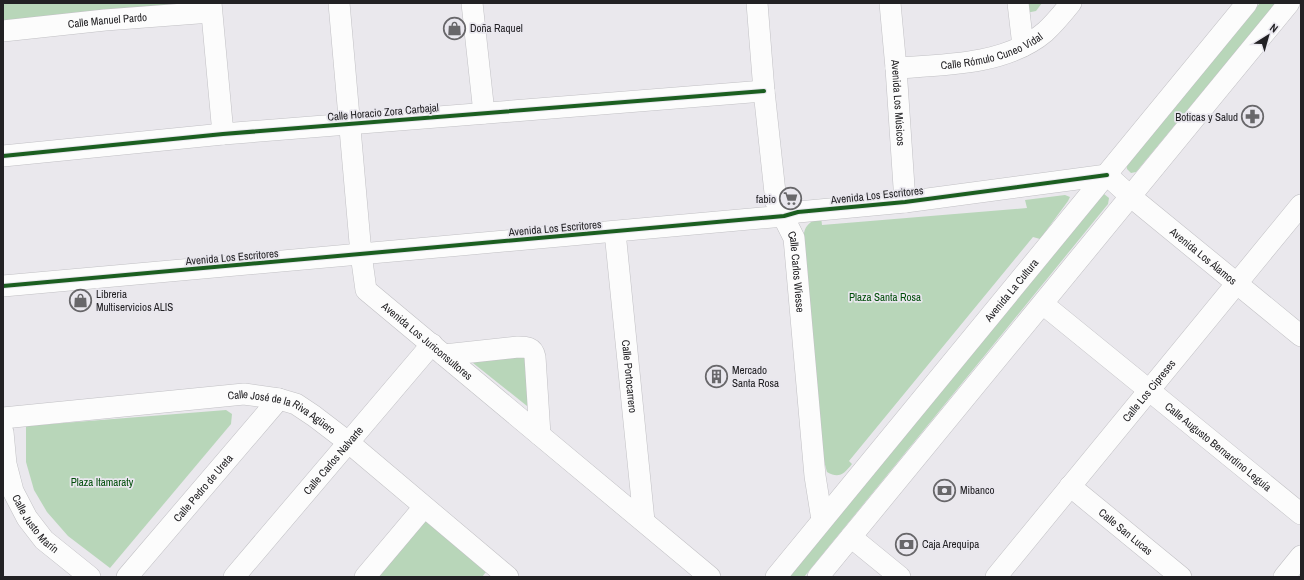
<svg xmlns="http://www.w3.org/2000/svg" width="1304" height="580" font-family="'Archivo Narrow',sans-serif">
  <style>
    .green { fill: #b8d6b9 }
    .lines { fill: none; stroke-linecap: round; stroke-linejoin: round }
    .minor-casing { stroke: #c1c0c4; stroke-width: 22 }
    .minor { stroke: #fcfcfc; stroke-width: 21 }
    .cycleway-casing { stroke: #e9e7ee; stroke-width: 6 }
    .cycleway { stroke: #1b5e20; stroke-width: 4 }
    .labels { text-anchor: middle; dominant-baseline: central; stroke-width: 3.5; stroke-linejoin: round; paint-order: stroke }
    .street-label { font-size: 11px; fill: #222124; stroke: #e9e7ee }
    .poi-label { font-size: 11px; fill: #222124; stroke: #e9e7ee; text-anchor: start }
    .park-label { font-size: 11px; fill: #014d0a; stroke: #e9e7ee }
  </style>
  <rect width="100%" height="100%" fill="#eae8ed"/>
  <g class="green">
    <polygon points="3,3 187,3 3,21"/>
    <polygon points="1019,3 1042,3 1036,11 1026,13"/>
    <polygon points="1260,3 1276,3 1136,172 1131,173 1127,169 1126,164"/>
    <polygon points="1104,194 1109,198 1108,204 804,577 787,577 1098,196"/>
    <path d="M1065,195L1070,197L1068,201L1040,239L1033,237L849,461L852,464C844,474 839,479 827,472L824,461L804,248C803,231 803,224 821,217L822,225L1027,208L1025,200Z"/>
    <polygon points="522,355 525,358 531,404 527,406 473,363 474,358"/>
    <polygon points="226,410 232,414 231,424 110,568 68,536 47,512 34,490 26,462 26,426"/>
    <polygon points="423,511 490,567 482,577 372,577"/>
  </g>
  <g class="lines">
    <defs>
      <g id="minor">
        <polyline points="211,3 223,134"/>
        <path id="s1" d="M339,3L361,254L366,290L710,577"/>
        <polyline points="472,3 484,113"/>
        <path id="s2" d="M757,3L764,91L776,202L794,238L815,476L822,520"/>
        <path id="s3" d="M890,3L896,68L905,202"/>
        <polyline points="1018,3 1023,46"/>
        <path id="s4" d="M3,31L105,20L211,12"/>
        <path id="s5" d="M896,68C944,65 1006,65 1045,32C1055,23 1063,13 1071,3"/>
        <polyline points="3,156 223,134 764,91"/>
        <path id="s6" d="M1107,175L1130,196L1301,336"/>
        <path id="s7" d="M615,232L644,521"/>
        <polyline points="3,286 784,216 798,212 905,202 1107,175"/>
        <path id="s8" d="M1043,304L1301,514"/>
        <path d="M444,355L518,347C526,347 533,347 535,357L540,435"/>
        <path id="s9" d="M3,418L244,394L279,399L296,404L314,416L348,442L508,577"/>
        <path id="s10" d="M3,432L6,464L13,491L27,518L44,540L90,577"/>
        <path id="s11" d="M1070,486L1181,577"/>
        <polyline points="851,537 900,577"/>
        <path id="s12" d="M127,577L279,399"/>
        <path id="s13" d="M234,577L432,344"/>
        <polyline points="365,577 424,507"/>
        <path id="s14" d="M776,577L1247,3"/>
        <polyline points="818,577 1289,3"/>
        <path id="s15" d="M996,577L1301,205"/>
        <polyline points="1284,577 1301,556"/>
      </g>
    </defs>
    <use href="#minor" class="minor-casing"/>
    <use href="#minor" class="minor"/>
    <defs>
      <g id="cycleway">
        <polyline points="3,156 223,134 764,91"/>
        <polyline points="3,286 784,216 798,212 905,202 1107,175"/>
      </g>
    </defs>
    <use href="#cycleway" class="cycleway-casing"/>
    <use href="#cycleway" class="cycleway"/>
  </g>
  <defs>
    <symbol id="shop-ring" viewBox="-11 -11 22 22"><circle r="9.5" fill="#e9e7ee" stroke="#68676a" stroke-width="1.5"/><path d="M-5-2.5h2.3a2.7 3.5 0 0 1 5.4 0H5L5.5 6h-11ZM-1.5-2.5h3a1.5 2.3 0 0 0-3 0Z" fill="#68676a"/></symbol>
    <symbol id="pharmacy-ring" viewBox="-11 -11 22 22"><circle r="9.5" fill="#e9e7ee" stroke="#68676a" stroke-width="1.5"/><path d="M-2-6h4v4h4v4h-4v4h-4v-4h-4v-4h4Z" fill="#68676a"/></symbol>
    <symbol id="supermarket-ring" viewBox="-11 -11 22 22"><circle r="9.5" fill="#e9e7ee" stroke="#68676a" stroke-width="1.5"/><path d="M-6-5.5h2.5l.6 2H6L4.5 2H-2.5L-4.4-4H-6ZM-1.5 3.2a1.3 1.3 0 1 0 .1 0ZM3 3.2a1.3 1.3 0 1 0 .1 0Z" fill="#68676a"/></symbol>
    <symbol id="building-ring" viewBox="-11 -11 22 22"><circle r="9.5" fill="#e9e7ee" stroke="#68676a" stroke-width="1.5"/><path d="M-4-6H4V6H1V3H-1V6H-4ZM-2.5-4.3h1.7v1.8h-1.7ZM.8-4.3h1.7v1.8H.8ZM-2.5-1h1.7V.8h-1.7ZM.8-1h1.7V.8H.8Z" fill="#68676a"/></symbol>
    <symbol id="bank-ring" viewBox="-11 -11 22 22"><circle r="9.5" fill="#e9e7ee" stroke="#68676a" stroke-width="1.5"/><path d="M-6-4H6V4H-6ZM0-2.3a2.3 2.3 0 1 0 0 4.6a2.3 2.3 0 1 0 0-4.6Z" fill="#68676a"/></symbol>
  </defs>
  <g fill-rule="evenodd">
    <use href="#shop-ring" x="442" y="16" width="25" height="25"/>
    <use href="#pharmacy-ring" x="1240" y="104" width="25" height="25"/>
    <use href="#supermarket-ring" x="778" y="186" width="25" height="25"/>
    <use href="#shop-ring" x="68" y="288" width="25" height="25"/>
    <use href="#building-ring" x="704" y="364" width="25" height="25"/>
    <use href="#bank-ring" x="932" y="478" width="25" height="25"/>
    <use href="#bank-ring" x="894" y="532" width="25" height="25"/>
  </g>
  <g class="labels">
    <g class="street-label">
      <text stroke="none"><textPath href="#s4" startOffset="105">Calle Manuel Pardo</textPath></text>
      <text stroke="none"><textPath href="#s5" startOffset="98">Calle Rómulo Cuneo Vidal</textPath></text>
      <text stroke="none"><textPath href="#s3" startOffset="100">Avenida Los Músicos</textPath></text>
      <text transform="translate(383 112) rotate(-5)">Calle Horacio Zora Carbajal</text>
      <text transform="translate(877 195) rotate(-6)">Avenida Los Escritores</text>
      <text transform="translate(555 228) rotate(-5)">Avenida Los Escritores</text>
      <text stroke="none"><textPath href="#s6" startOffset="126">Avenida Los Álamos</textPath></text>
      <text transform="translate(232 257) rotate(-5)">Avenida Los Escritores</text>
      <text stroke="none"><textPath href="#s2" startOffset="274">Calle Carlos Wiesse</textPath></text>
      <text stroke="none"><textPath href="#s14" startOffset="371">Avenida La Cultura</textPath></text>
      <text stroke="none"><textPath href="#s1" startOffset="368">Avenida Los Juriconsultores</textPath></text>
      <text stroke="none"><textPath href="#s7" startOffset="145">Calle Portocarrero</textPath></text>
      <text stroke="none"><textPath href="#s15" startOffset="241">Calle Los Cipreses</textPath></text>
      <text stroke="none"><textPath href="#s9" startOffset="284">Calle José de la Riva Agüero</textPath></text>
      <text stroke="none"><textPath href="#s8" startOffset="226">Calle Augusto Bernardino Leguía</textPath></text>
      <text stroke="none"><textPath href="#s13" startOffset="153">Calle Carlos Nalvarte</textPath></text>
      <text stroke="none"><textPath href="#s12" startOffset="117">Calle Pedro de Ureta</textPath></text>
      <text stroke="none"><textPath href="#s10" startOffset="100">Calle Justo Marín</textPath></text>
      <text stroke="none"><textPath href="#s11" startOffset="72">Calle San Lucas</textPath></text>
    </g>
    <g class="poi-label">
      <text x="470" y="28">Doña Raquel</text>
      <text x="1238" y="117" text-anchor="end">Boticas y Salud</text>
      <text x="776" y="199" text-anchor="end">fabio</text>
      <text x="96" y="294">Libreria<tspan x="96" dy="13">Multiservicios ALIS</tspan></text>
      <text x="732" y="370">Mercado<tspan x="732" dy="13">Santa Rosa</tspan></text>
      <text x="960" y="490">Mibanco</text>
      <text x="922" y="544">Caja Arequipa</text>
    </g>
    <g class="park-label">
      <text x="885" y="297">Plaza Santa Rosa</text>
      <text x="102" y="482">Plaza Itamaraty</text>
    </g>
  </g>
  <rect width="1304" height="580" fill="none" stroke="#222124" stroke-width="8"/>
  <g transform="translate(1268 36) rotate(37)" stroke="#e9e7ee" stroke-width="3" paint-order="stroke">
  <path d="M0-3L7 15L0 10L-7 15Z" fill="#222124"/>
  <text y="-6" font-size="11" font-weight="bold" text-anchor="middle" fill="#222124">N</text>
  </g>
</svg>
